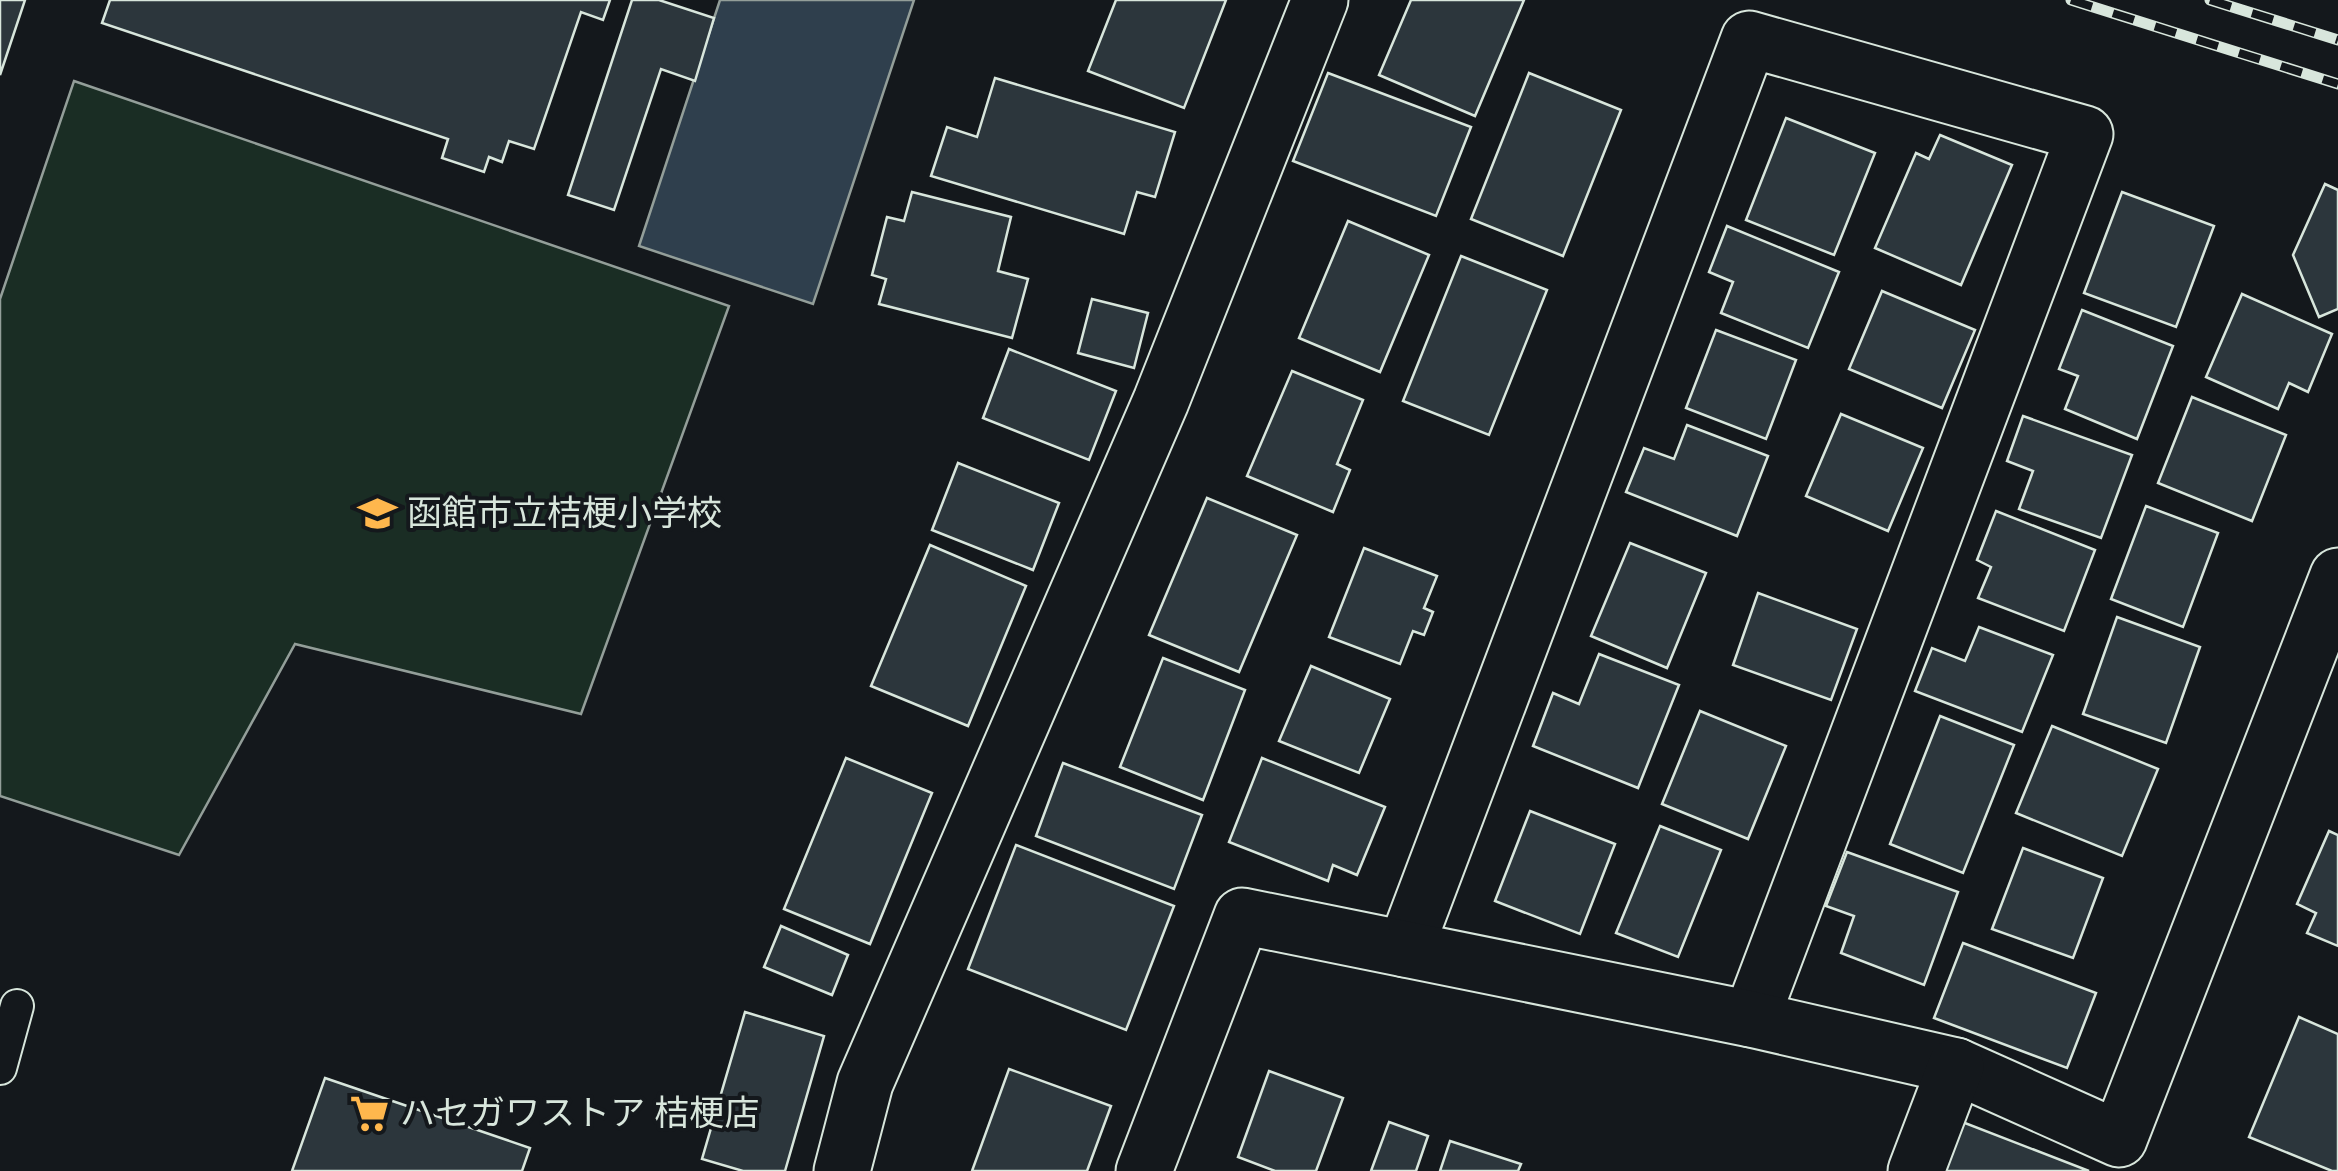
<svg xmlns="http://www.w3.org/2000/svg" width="2338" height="1171" font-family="'DM Sans','Noto Sans JP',sans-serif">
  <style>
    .green { fill: #1a2d24; stroke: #939e99; stroke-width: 2.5 }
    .water { fill: #2f3f4d; stroke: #939e99; stroke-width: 2.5 }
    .building { fill: #2c363c; stroke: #d8e6dc; stroke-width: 2.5 }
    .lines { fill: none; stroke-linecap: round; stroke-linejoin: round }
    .lane-casing { stroke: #d8e6dc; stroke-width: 36 }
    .street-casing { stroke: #d8e6dc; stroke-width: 59 }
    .lane { stroke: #14181c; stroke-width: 32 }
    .street { stroke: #14181c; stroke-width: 55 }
    .rail-casing { stroke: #d8e6dc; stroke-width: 11 }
    .rail { stroke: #14181c; stroke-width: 8; stroke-dasharray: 22; stroke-linecap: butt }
    .labels { text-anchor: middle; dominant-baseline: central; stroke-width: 8; stroke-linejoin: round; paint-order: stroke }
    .poi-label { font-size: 35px; fill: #d8e6dc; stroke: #14181c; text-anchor: start }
  </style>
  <rect width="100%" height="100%" fill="#14181c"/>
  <polygon class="green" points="74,81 729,306 581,714 295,644 179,855 0,796 0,299"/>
  <polygon class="water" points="720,0 914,0 813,304 639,246"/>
  <g class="building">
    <polygon points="0,0 25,0 0,75"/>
    <polygon points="110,0 610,0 603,20 581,12 534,149 509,141 502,162 489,157 484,172 442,158 448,139 102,23"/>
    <polygon points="632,0 659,0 714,18 695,81 661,69 614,210 568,195"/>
    <polygon points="1116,0 1226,0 1184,108 1088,71"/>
    <polygon points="1411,0 1524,0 1475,116 1379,75"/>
    <polygon points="1328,73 1471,127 1436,216 1293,161"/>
    <polygon points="1529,73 1621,110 1563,256 1471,219"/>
    <polygon points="995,78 1175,132 1155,197 1137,192 1124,234 931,176 947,127 977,137"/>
    <polygon points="1786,118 1875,153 1834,255 1746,220"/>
    <polygon points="1940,135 2012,165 1961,285 1875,248 1916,153 1929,159"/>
    <polygon points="2325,184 2338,190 2338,309 2319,317 2293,255"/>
    <polygon points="912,192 1011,217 998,271 1028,279 1012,338 879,304 886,279 872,275 887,217 904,221"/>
    <polygon points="2122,192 2214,226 2176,327 2084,293"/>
    <polygon points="1348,221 1429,255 1380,372 1299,338"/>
    <polygon points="1727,226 1839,272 1808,348 1721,313 1733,282 1709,272"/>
    <polygon points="1461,256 1547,290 1489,435 1403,401"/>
    <polygon points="1882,291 1975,330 1942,408 1849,369"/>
    <polygon points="2242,294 2332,334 2308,392 2289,383 2278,409 2206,377"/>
    <polygon points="1092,299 1148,313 1134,368 1078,353"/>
    <polygon points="2082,310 2173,346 2137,439 2065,409 2078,376 2059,369"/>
    <polygon points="1716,330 1796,360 1766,439 1686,408"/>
    <polygon points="1009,349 1116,391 1089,460 983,418"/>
    <polygon points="1292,371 1363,400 1337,464 1350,470 1333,512 1247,476"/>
    <polygon points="2192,397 2286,435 2252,521 2158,483"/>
    <polygon points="1841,414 1923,448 1888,531 1806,496"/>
    <polygon points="2023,416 2132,455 2101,538 2019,509 2033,471 2007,461"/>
    <polygon points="1687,425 1768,456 1737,536 1626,492 1644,448 1674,459"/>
    <polygon points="958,463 1059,503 1033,570 932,530"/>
    <polygon points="1207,498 1297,535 1239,672 1149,635"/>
    <polygon points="2146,506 2218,533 2183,627 2111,599"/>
    <polygon points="1996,511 2095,550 2064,631 1978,598 1991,567 1977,560"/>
    <polygon points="1630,543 1706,573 1667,668 1591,636"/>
    <polygon points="930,545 1026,586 968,726 871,686"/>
    <polygon points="1364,548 1437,576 1424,608 1433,612 1424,635 1413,631 1400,664 1329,637"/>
    <polygon points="1758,593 1857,629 1831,700 1733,665"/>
    <polygon points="2117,617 2200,647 2166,743 2083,714"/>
    <polygon points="1979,627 2053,655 2022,732 1915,691 1932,648 1965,661"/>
    <polygon points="1599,654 1679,685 1638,788 1533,746 1553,693 1579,704"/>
    <polygon points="1163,658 1245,690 1203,800 1120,767"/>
    <polygon points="1311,666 1390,699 1359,773 1279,741"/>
    <polygon points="1700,711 1786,746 1748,839 1662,804"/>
    <polygon points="1940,716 2014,745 1963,873 1890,844"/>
    <polygon points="2052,726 2158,769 2122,856 2016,813"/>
    <polygon points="846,758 932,793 870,944 784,909"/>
    <polygon points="1262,758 1385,807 1357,875 1333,865 1328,881 1229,842"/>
    <polygon points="1063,763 1202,815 1174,889 1036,836"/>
    <polygon points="1530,811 1615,844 1580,934 1495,901"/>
    <polygon points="1660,826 1721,850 1678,957 1616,933"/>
    <polygon points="2329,831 2338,835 2338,946 2307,933 2316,913 2297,904"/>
    <polygon points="1016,845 1174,906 1126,1030 968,969"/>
    <polygon points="2023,848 2103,878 2073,958 1992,929"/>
    <polygon points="1847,852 1958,892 1924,985 1841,953 1854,916 1826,906"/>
    <polygon points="781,926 848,955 832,995 764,967"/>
    <polygon points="1963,943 2096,993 2067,1068 1934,1018"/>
    <polygon points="745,1012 824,1036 785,1171 743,1171 702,1159"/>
    <polygon points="2299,1017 2338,1034 2338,1171 2332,1171 2249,1137"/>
    <polygon points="1009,1069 1111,1106 1087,1171 972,1171"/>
    <polygon points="1269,1071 1343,1098 1316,1171 1275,1171 1238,1157"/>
    <polygon points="325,1078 530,1148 522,1171 292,1171"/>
    <polygon points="1952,1118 2089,1171 1932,1171"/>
    <polygon points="1389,1122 1428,1136 1416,1171 1371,1171"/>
    <polygon points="1450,1141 1521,1164 1518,1171 1440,1171"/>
  </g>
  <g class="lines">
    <defs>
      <polyline id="lane" points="0,1068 17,1006"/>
      <g id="street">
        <polyline points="1405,949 1749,39 2085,134 1751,1019"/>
        <polyline points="842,1171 865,1083 1161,401 1320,0"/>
        <polyline points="1144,1171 1242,916 1751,1019 1956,1066 2119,1139 2338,576"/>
        <polyline points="1916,1171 1956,1066"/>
      </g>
    </defs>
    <use href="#lane" class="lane-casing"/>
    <use href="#street" class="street-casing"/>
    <use href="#lane" class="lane"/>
    <use href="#street" class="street"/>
    <defs>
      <g id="rail">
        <polyline points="2071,0 2338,84"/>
        <polyline points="2210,0 2338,40"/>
      </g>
    </defs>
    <use href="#rail" class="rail-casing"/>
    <use href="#rail" class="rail"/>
  </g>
  <defs>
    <symbol id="school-bare" viewBox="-9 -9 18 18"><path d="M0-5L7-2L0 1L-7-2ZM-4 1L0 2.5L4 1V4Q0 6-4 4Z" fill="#ffb74d" stroke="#14181c" stroke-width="2.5" paint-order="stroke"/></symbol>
    <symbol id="supermarket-bare" viewBox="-9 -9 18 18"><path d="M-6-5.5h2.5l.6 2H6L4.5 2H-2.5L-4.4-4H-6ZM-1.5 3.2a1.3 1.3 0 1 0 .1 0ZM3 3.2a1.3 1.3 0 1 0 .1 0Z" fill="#ffb74d" stroke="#14181c" stroke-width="2.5" paint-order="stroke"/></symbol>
  </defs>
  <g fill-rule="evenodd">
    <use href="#school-bare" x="350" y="486" width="55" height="55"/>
    <use href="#supermarket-bare" x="342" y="1086" width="55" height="55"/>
  </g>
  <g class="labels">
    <g class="poi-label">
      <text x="407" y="513">函館市立桔梗小学校</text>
      <text x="400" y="1113">ハセガワストア 桔梗店</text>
    </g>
  </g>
</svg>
